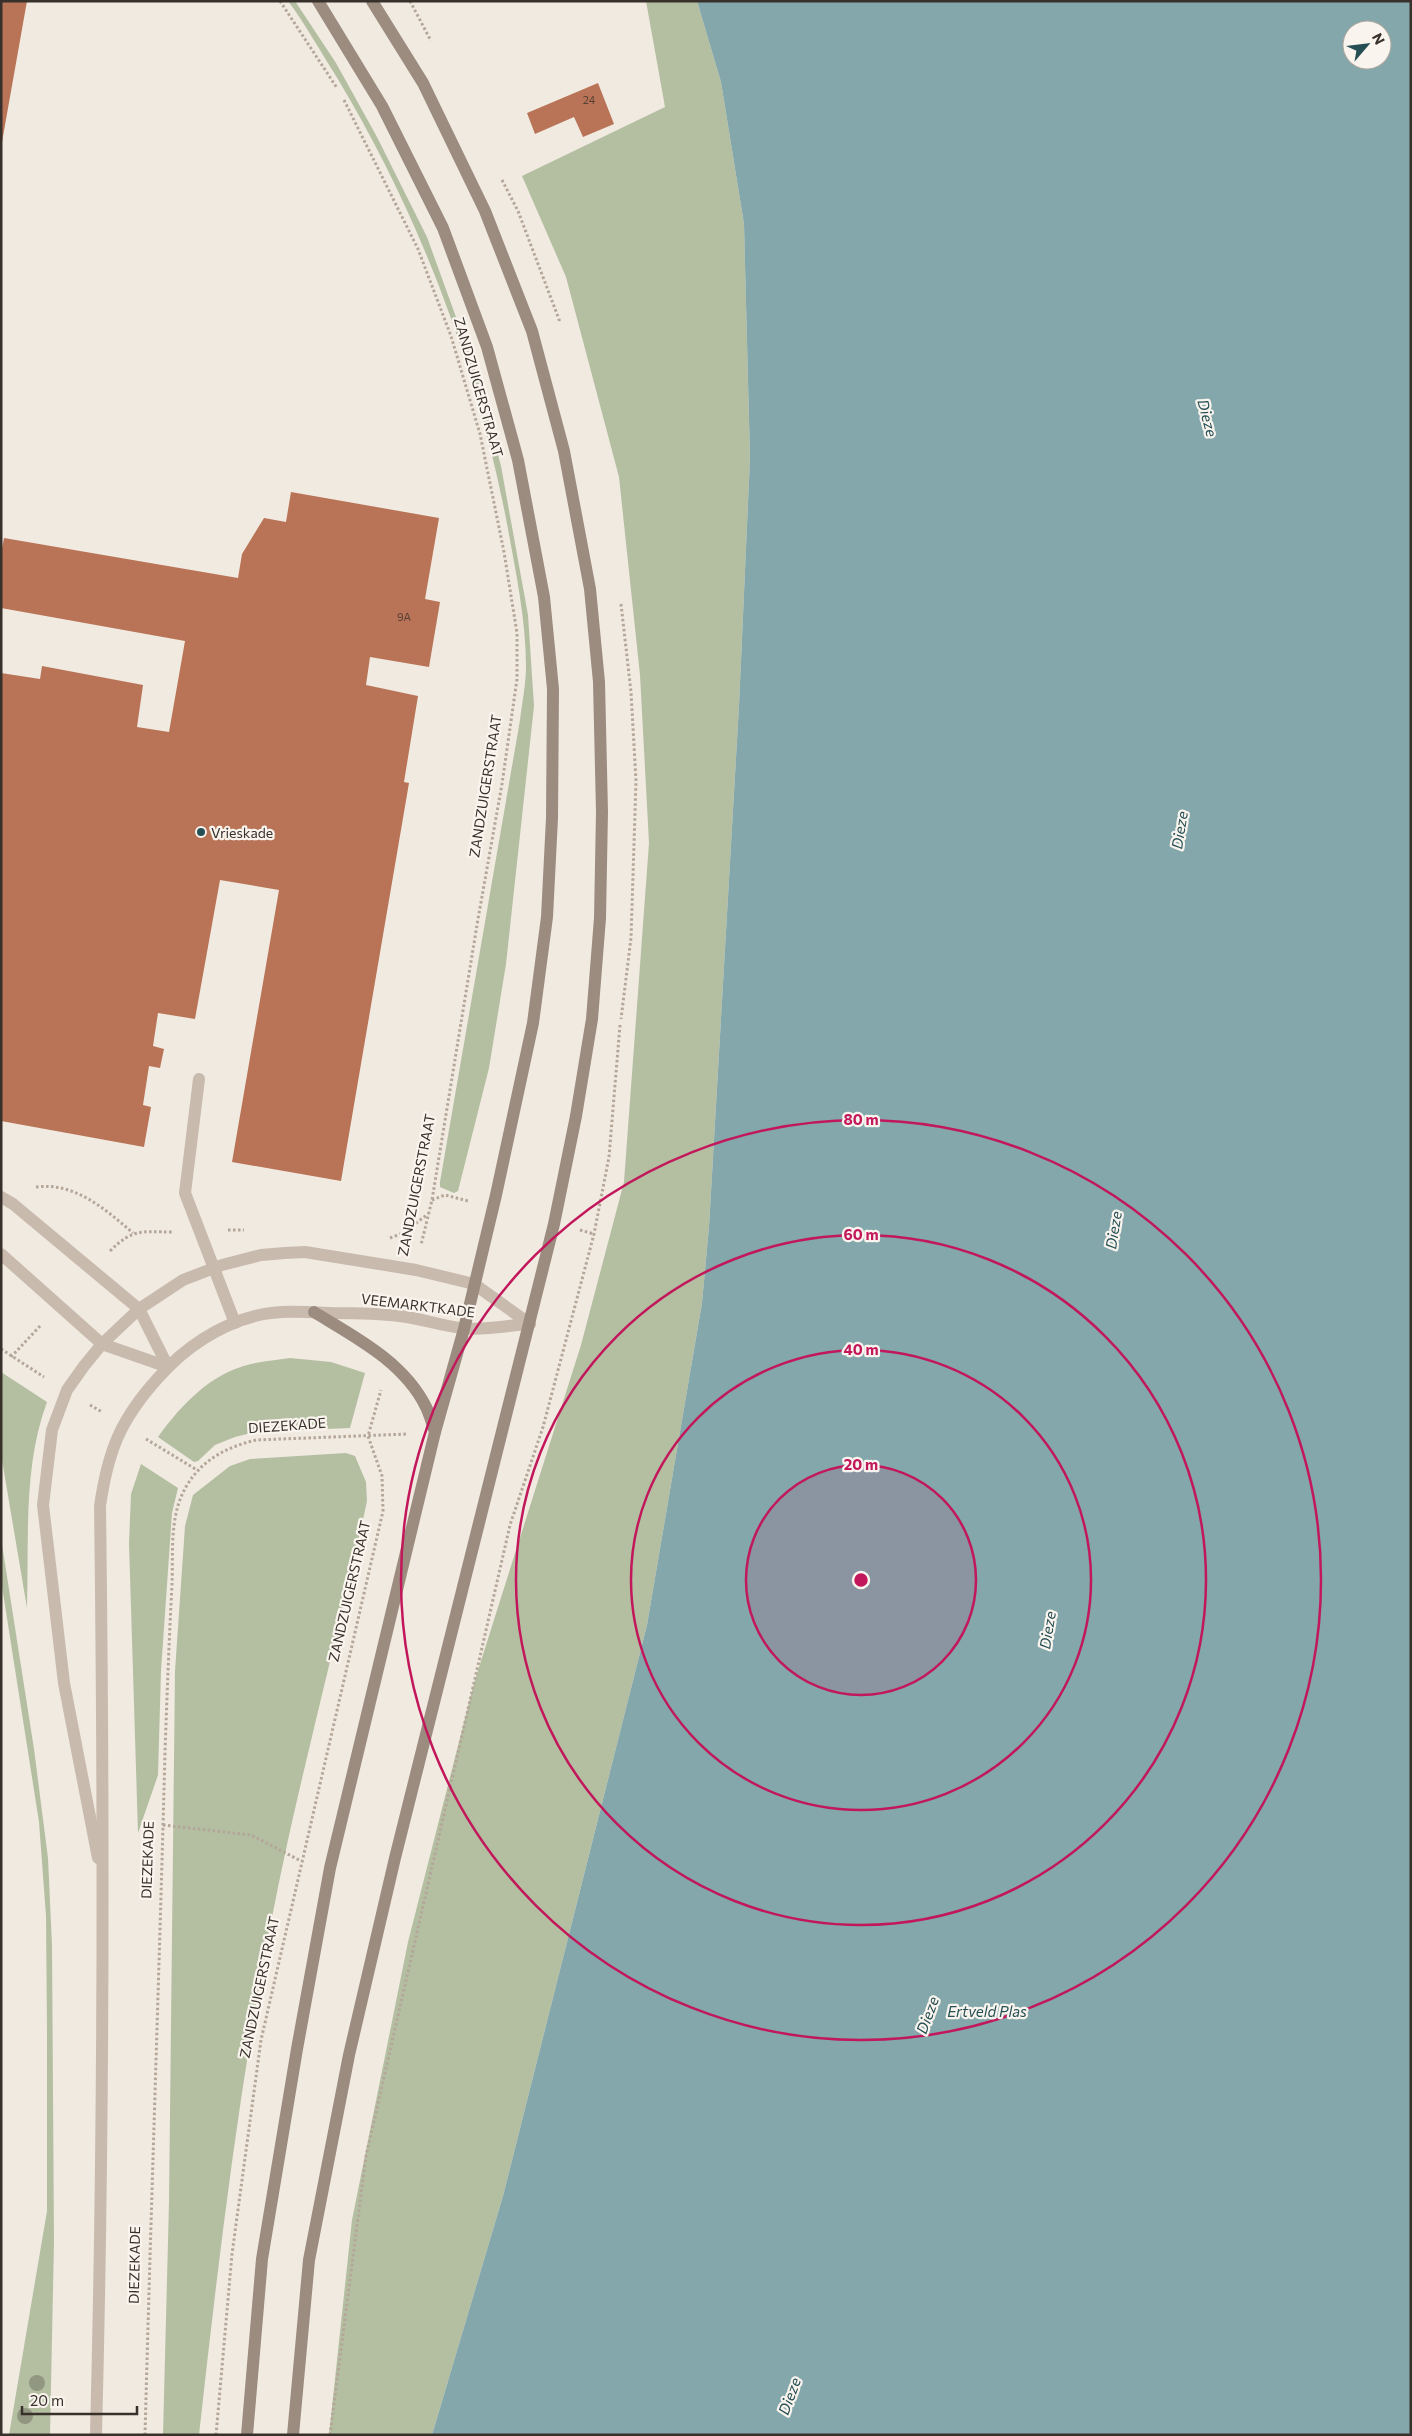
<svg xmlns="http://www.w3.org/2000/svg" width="1412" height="2436" font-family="Commissioner,sans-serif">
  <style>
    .green { fill: #b4bfa2 }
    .water { fill: #83a7ab; fill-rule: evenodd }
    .building { fill: #b97457 }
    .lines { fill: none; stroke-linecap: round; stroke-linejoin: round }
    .path { stroke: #b4a698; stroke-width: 3; stroke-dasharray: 2.5 2.5; stroke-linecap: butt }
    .service { stroke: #c8bbae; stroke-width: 12 }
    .minor { stroke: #c8bbae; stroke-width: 12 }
    .tertiary { stroke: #c8bbae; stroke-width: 12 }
    .secondary { stroke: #9c8b7f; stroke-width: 12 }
    .tree { fill: #929781 }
    .ring { fill: none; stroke: #c2185b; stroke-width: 2.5 }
    .poi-dot { fill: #254f55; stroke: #f9f4ed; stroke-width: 2 }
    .labels { text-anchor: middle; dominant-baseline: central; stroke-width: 4.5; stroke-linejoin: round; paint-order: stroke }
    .number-label { font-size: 11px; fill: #584136 }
    .street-label { font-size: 14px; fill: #38302b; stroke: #f9f4ed }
    .poi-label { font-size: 14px; fill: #38302b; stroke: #f9f4ed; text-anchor: start }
    .water-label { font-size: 15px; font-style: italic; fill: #254f55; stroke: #f9f4ed }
    .centre { fill: #c2185b; stroke: #f9f4ed; stroke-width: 2.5 }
    .ring-label { font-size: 15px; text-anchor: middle; font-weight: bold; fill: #c2185b; stroke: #f9f4ed; stroke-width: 4.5; stroke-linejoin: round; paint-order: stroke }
  </style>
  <rect width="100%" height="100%" fill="#f1eae1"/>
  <g class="green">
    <path d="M288,1H295L336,63L377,137L427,237L477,375L501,466L528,615L534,706L506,964L489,1068L458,1191L454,1193L440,1187V1182L520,720C522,703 526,684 526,666C526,621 516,573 508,529C478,369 420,215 336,76C320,51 306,25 288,1Z"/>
    <polygon points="646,1 697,1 721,82 744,224 750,458 739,706 709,1227 702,1303 647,1625 503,2196 432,2435 329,2435 352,2220 408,1942 474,1683 581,1345 624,1182 649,843 640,675 619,477 566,277 522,176 665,107"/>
    <path d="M290,1358L331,1362L365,1373L350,1428L255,1432L235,1437L215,1445L198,1461L194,1462L158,1437C181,1405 211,1373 251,1364C263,1361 277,1360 290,1358Z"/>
    <path d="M1,1372L47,1402C23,1466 29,1540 27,1608L1,1454Z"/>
    <path d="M346,1453L355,1456L366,1482L367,1501C343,1614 313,1727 288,1840C245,2036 221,2236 199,2435H163L169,2202L175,1671L185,1526L193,1495L230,1466L250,1459Z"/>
    <polygon points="141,1464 178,1488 172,1513 161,1671 158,1775 138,1833 129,1543 131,1494"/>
    <polygon points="1,1538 34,1749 48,1858 52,1945 54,2241 50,2435 9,2435 47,2211 47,2032 46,1916 39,1822 1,1580"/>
  </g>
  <path class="water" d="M697,1H1411V2435H432L503,2196L647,1625L702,1303L709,1227L739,706L750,458L744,224L721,82ZM1352,30H1382V60H1352Z"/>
  <g class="building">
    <polygon points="1,1 27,1 2,142 1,142"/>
    <polygon points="598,83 614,124 583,137 574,117 535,134 527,113"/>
    <polygon points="291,492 439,518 425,599 440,602 429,667 370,657 366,685 418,696 404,782 409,783 341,1181 232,1162 279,890 220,880 195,1019 158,1013 153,1046 164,1049 160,1068 149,1066 143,1105 151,1107 144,1147 1,1121 1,673 40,679 42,666 143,685 137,727 169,732 185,641 1,608 1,554 4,538 238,578 242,554 264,518 286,522"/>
  </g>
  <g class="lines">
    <g class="path">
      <polyline points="280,1 337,88"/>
      <polyline points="410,1 431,41"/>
      <polyline points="344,100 418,249 451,336 480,434 504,552 517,633 517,679 502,784 478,919 432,1200 421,1245"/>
      <polyline points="502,180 518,211 560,322"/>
      <polyline points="621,604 631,692 636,781 631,938 621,1019"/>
      <path d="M36,1187C75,1182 105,1209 133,1233"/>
      <polyline points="432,1200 445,1195 468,1201"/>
      <polyline points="228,1230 244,1230"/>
      <polyline points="580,1230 594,1234"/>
      <polyline points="390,1238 403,1233 428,1214"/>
      <path d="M110,1251C133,1228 142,1232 172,1232"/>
      <polyline points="1,1349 44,1377"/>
      <polyline points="11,1357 41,1325"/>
      <polyline points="90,1405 102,1412"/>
      <polyline points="146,1439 197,1470"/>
      <polyline points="163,1825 251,1835 301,1861"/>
      <path d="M145,2435C151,2207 159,1980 165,1752C167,1696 169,1641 172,1585C173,1557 170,1524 181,1497C195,1464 222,1448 256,1440L408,1434"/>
      <polyline points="216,2435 232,2254 261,2040 383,1511 382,1476 368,1436 381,1390"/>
      <polyline points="330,2435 366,2156 510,1525 543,1427 594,1234 609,1157 620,1025"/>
    </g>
    <polyline class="service" points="199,1079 185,1193 235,1323"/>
    <g class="minor">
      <polyline points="1,1197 13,1204 139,1309 168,1367"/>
      <polyline points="1,1254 102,1344 168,1367"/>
    </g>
    <g class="tertiary">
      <polyline points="98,1858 64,1683 43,1505 52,1430 67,1390 84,1366 102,1344 139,1309 183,1280 222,1265 261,1255 285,1253 305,1252 416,1270 474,1284 530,1324"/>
      <path d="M96,2435C104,2125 104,1816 100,1506C108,1451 120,1420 158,1378C184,1348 220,1324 259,1315C282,1310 308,1312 331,1313C354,1313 377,1313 399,1316C420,1318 441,1326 462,1328C484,1331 509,1325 530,1324"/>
    </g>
    <g class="secondary">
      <path d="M314,1312C355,1337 404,1362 426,1407C430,1415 432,1424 435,1432"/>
      <polyline points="247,2435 262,2259 297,2049 330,1868 435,1432 464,1329 496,1195 533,1023 547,917 552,818 553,689 544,597 518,460 487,347 443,228 382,106 318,1"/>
      <polyline points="293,2435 309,2260 349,2055 395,1858 554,1224 576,1116 592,1019 600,918 602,812 599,682 590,589 564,451 532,331 485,211 423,83 372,1"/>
    </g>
  </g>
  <g class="tree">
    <circle cx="37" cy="2383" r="8"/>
    <circle cx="25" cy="2416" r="8"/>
  </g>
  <circle cx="861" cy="1580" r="115" fill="#c2185b" fill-opacity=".12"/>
  <g class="ring">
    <circle cx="861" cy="1580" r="115"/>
    <circle cx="861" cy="1580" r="230"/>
    <circle cx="861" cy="1580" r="345"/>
    <circle cx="861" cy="1580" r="460"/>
  </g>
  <circle class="poi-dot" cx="201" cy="832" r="5"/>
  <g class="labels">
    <g class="number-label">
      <text x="589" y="99">24</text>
      <text x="404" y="616">9A</text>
    </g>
    <g class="street-label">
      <text transform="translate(479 387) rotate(74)">ZANDZUIGERSTRAAT</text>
      <text transform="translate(485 786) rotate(-81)">ZANDZUIGERSTRAAT</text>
      <text transform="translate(416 1185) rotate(-79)">ZANDZUIGERSTRAAT</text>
      <text transform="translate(418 1305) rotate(7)">VEEMARKTKADE</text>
      <text transform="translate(287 1425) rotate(-4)">DIEZEKADE</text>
      <text transform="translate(349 1591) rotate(-77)">ZANDZUIGERSTRAAT</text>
      <text transform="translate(147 1860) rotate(-88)">DIEZEKADE</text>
      <text transform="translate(259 1987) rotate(-78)">ZANDZUIGERSTRAAT</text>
      <text transform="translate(134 2265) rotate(-89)">DIEZEKADE</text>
    </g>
    <g class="poi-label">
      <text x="211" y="832">Vrieskade</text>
    </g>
    <g class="water-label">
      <text transform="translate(1208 418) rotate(75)">Dieze</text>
      <text transform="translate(1179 830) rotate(-81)">Dieze</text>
      <text transform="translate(1113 1230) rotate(-81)">Dieze</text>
      <text transform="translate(1047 1630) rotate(-81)">Dieze</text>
      <text x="987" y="2011">Ertveld Plas</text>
      <text transform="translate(927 2015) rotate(-70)">Dieze</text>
      <text transform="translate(789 2396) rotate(-70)">Dieze</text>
    </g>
  </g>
  <circle cx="861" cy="1580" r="8" class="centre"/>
  <g class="ring-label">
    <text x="861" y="1125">80 m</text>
    <text x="861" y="1240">60 m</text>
    <text x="861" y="1355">40 m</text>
    <text x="861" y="1470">20 m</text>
  </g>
  <rect width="1412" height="2436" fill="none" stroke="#38302b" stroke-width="5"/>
  <g transform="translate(1367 45) rotate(62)"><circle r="24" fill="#f9f4ed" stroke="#aca69f"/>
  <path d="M0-4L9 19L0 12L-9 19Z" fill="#254f55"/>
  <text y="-8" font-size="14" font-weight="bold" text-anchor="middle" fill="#38302b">N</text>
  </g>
  <path d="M22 2406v8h115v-8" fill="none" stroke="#38302b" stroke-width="2.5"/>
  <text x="30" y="2406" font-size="15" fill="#38302b" stroke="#f9f4ed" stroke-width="4" paint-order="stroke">20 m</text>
</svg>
